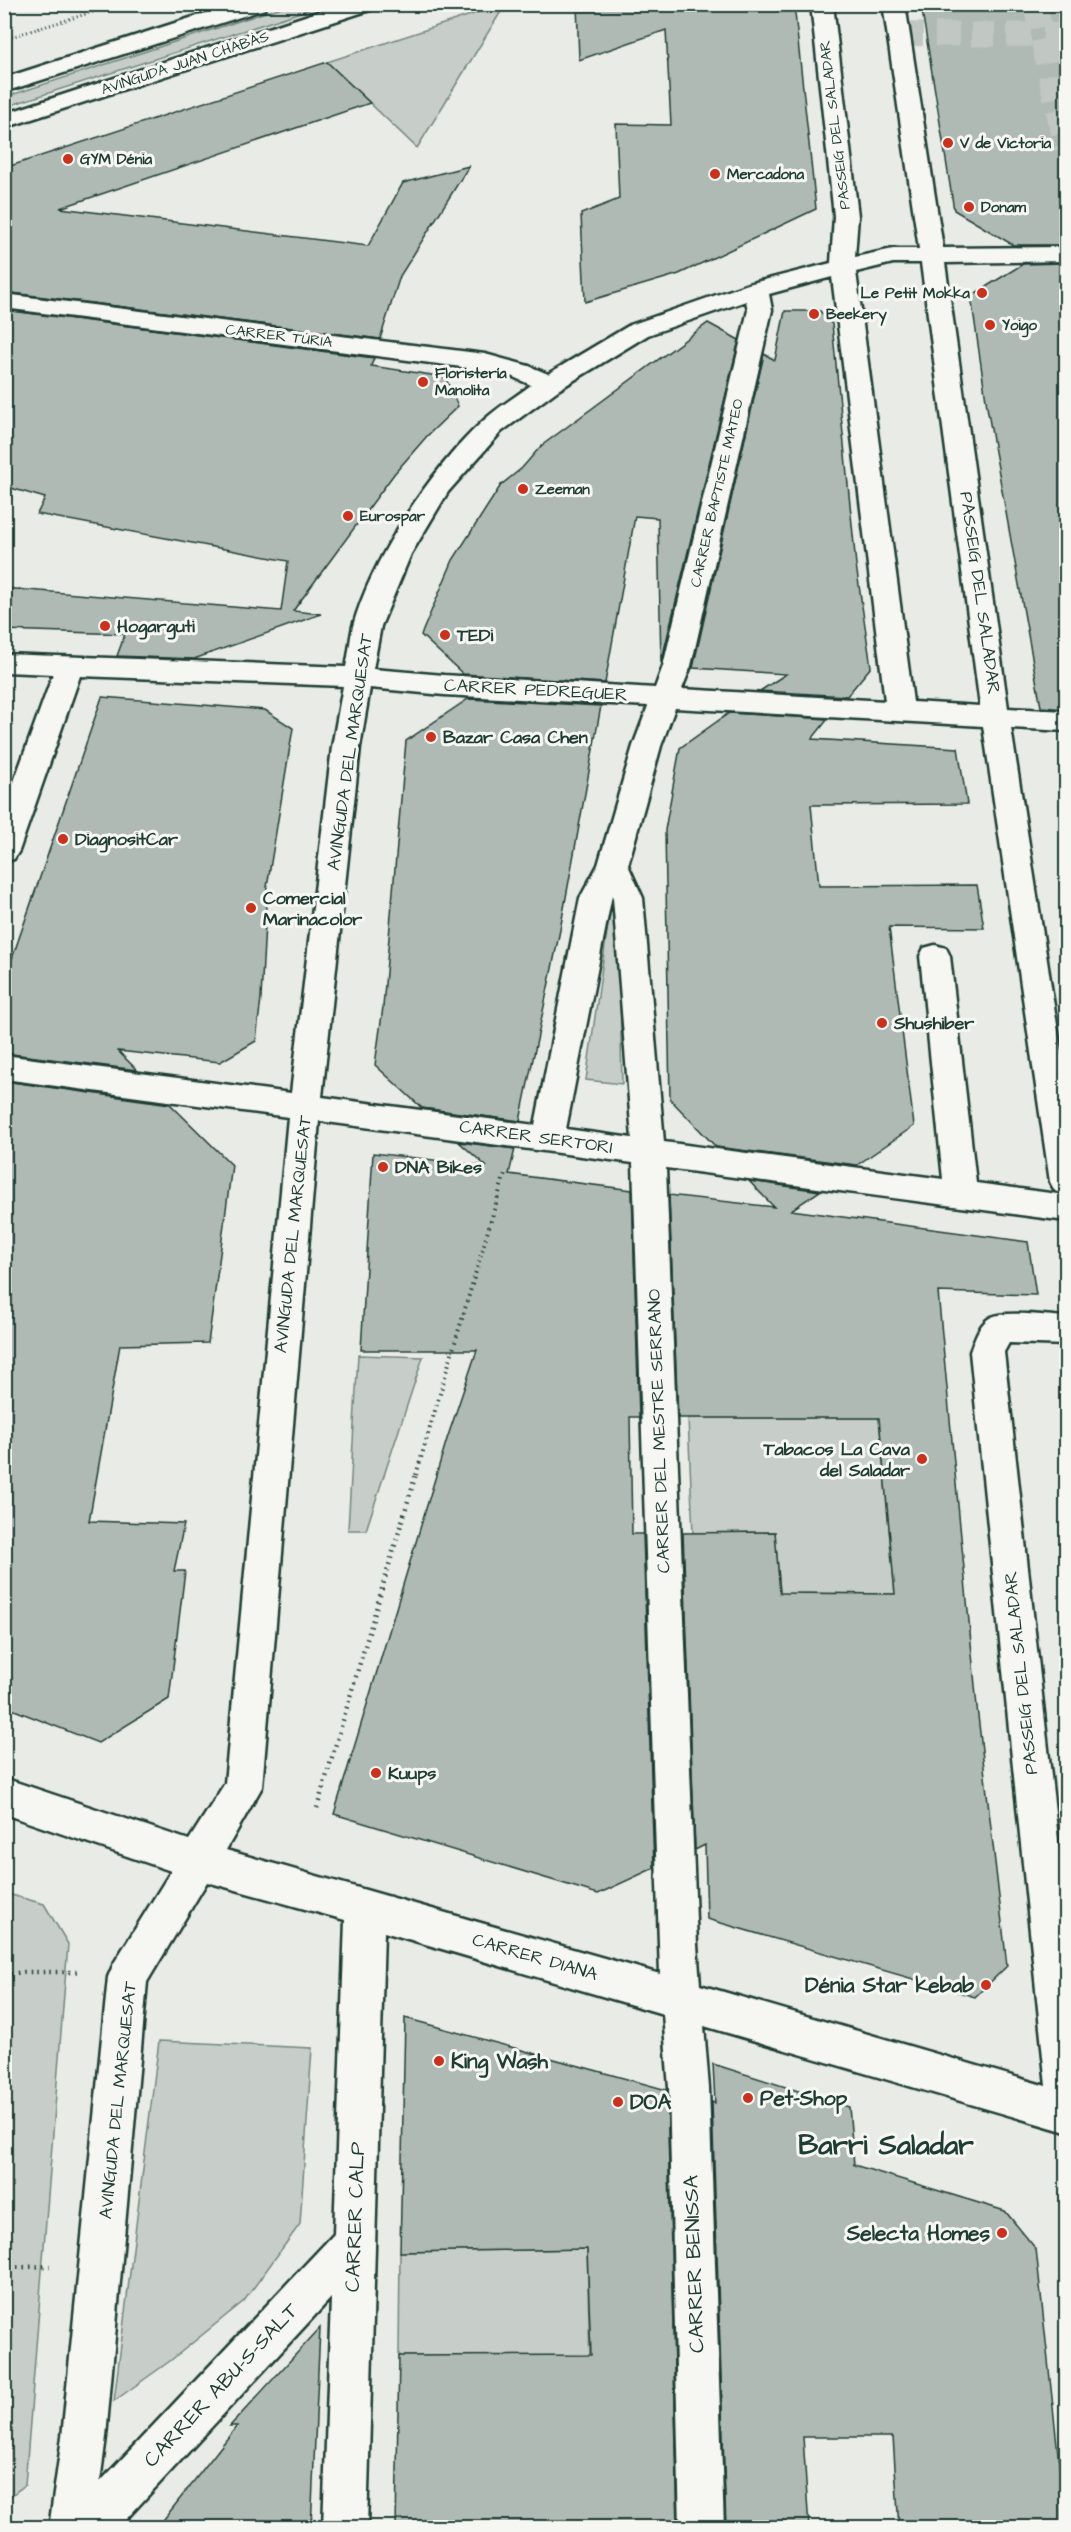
<svg xmlns="http://www.w3.org/2000/svg" width="1071" height="2532" font-family="'Architects Daughter',sans-serif">
  <style>
    .green { fill: #c7cec9; stroke: #73867e; stroke-width: 1.5 }
    .building { fill: #b0bab5; stroke: #1f3d34; stroke-width: 1.5 }
    .lines { fill: none; stroke-linecap: round; stroke-linejoin: round }
    .street-tunnel { stroke: #c1c8c3; stroke-width: 24; stroke-dasharray: 24 12; stroke-linecap: butt }
    .street-casing { stroke: #1f3d34; stroke-width: 5 }
    .secondary-casing { stroke: #1f3d34; stroke-width: 5 }
    .path-far2 { stroke: #1f3d34; stroke-width: 3; stroke-dasharray: 1 3; stroke-linecap: butt }
    .path-far1 { stroke: #1f3d34; stroke-width: 4; stroke-dasharray: 1.5 4.5; stroke-linecap: butt }
    .path { stroke: #1f3d34; stroke-width: 4.5; stroke-dasharray: 1.5 5; stroke-linecap: butt }
    .street { fill: #f6f6f2; fill-rule: evenodd }
    .secondary { fill: #f6f6f2; fill-rule: evenodd }
    .poi-dot { fill: #c8321e; stroke: #f6f6f2; stroke-width: 2 }
    .labels { text-anchor: middle; dominant-baseline: central; stroke-width: 6; stroke-linejoin: round; paint-order: stroke }
    .far-street-label { font-size: 15px; fill: #1f3d34; stroke: #f6f6f2 }
    .far-poi-label { font-size: 15px; font-weight: bold; fill: #1f3d34; stroke: #f6f6f2; text-anchor: start }
    .street-label { font-size: 18px; fill: #1f3d34; stroke: #f6f6f2 }
    .poi-label { font-size: 18px; font-weight: bold; fill: #1f3d34; stroke: #f6f6f2; text-anchor: start }
    .near-poi-label { font-size: 21px; font-weight: bold; fill: #1f3d34; stroke: #f6f6f2; text-anchor: start }
    .near-street-label { font-size: 21px; fill: #1f3d34; stroke: #f6f6f2 }
    .near-district-label { font-size: 28px; font-weight: bold; fill: #1f3d34; stroke: #f6f6f2 }
  </style>
  <rect width="100%" height="100%" fill="#e9ebe7"/>
  <filter id="ink" filterUnits="userSpaceOnUse"><feTurbulence type="fractalNoise" baseFrequency=".0167" numOctaves="2"/><feDisplacementMap in="SourceGraphic" scale="12" xChannelSelector="R" yChannelSelector="G"/><feConvolveMatrix kernelMatrix="1 2 1 2 8 2 1 2 1" color-interpolation-filters="sRGB"/></filter>
  <g filter="url(#ink)">
    <g class="green">
      <polygon points="288,5 323,5 5,107 5,97"/>
      <polygon points="501,5 505,5 417,148 327,62"/>
      <polygon points="611,904 618,904 622,1084 586,1080"/>
      <polygon points="358,1355 423,1357 366,1530 348,1530"/>
      <polygon points="688,1418 879,1418 895,1594 780,1593 775,1532 693,1533"/>
      <polygon points="4,1893 44,1904 68,1944 25,2485 5,2500"/>
      <polygon points="159,2041 312,2048 300,2224 244,2301 170,2361 114,2401"/>
      <polygon points="587,2249 591,2399 515,2356 399,2356 400,2252"/>
    </g>
    <g class="building">
      <polygon points="577,4 794,4 816,209 679,274 585,302 581,214 619,199 616,124 671,125 666,30 579,60"/>
      <polygon points="921,4 1066,4 1066,245 1013,245 954,210"/>
      <polygon points="327,62 370,103 60,208 368,246 403,183 469,166 400,276 380,339 4,292 4,168"/>
      <polygon points="1066,263 1066,709 1041,707 987,407 971,296 1023,264"/>
      <polygon points="4,310 374,358 371,366 445,377 458,406 427,436 394,474 293,611 321,614 194,659 117,656 125,634 4,630 4,588 281,611 288,561 37,514 45,498 4,486"/>
      <polygon points="785,311 820,311 832,324 856,565 871,667 847,696 760,691 786,674 693,668 764,354 775,360"/>
      <polygon points="708,323 739,340 661,663 658,518 635,516 605,683 463,674 421,635 453,560 501,485 522,468 541,446"/>
      <polygon points="102,697 265,710 293,728 267,887 261,998 256,1041 220,1062 118,1051 137,1070 4,1053 4,982"/>
      <polygon points="468,699 601,706 560,930 520,1121 422,1108 375,1065 383,1007 406,741"/>
      <polygon points="729,713 828,719 812,739 958,748 967,804 811,805 819,886 977,885 984,928 889,927 914,1126 857,1165 716,1147 670,1099 665,830 680,748"/>
      <polygon points="4,1081 170,1104 232,1165 208,1343 120,1345 89,1521 184,1524 174,1571 185,1571 169,1699 98,1743 4,1706"/>
      <polygon points="459,1142 515,1149 509,1174 632,1190 639,1417 630,1417 632,1534 643,1534 654,1868 598,1894 334,1814 447,1439 477,1350 361,1350 373,1153 486,1166"/>
      <polygon points="749,1181 820,1191 791,1210 1028,1242 1036,1295 938,1292 977,1707 1007,1966 975,1997 707,1919 705,1845 695,1850 683,1533 775,1532 780,1593 895,1594 879,1418 678,1418 669,1195 774,1207"/>
      <polygon points="405,2018 667,2090 678,2528 396,2528 399,2356 591,2355 587,2249 400,2252"/>
      <polygon points="713,2064 849,2107 854,2165 1005,2211 1036,2249 1066,2528 899,2528 893,2437 803,2437 809,2528 726,2528 712,2102 715,2103"/>
      <polygon points="320,2328 311,2528 157,2528 237,2426 230,2426"/>
    </g>
    <g class="lines">
      <g class="street-tunnel">
        <polyline points="1035,4 1066,148"/>
        <polyline points="899,34 1066,35"/>
      </g>
      <defs>
        <path id="street" d="M811,4H833L858,216L855,257L893,249H919L883,4H905L943,248L1066,247V261L945,263L1008,708L1066,711V731L1011,728L1066,1083V1221L666,1168L697,1945L700,1985L1046,2086L970,1352C974,1340 978,1327 988,1319C1001,1309 1049,1316 1066,1317V1345L1009,1343L1004,1352L1066,1911V2132L704,2026L709,2088L724,2528H680L669,2088L663,2014L384,1932L367,2528H323L331,2298L118,2528H49L62,2437L108,1977L114,1963L171,1871L4,1814V1778L189,1840L225,1783L288,1117L4,1079V1055L291,1093L332,747L343,686L80,676L19,851L14,859L4,862V809L53,674L4,672V654L346,667C349,654 350,639 353,626C372,558 431,469 483,421C497,408 515,397 531,385L511,376L485,370L4,308V294L485,354L529,366L548,374L630,325L748,284L831,263L834,216ZM893,263H921L980,706L913,702L856,272ZM832,277L885,701L682,689L691,666L772,310L769,294ZM746,301L748,310L663,666L655,688L444,675L373,669L381,626L411,554L448,492L501,432L558,390L648,335ZM370,688L444,695L648,706L633,746L598,865L580,898L535,1125L322,1097L360,747ZM675,708L983,726L1050,1182L1055,1191L1065,1195L976,1183L950,956L946,948L935,945L924,948L920,956L943,1179L664,1142L643,898L628,865L661,746ZM612,895L613,898L632,1138L566,1129ZM319,1121L633,1163L660,1974L226,1850L262,1787ZM207,1882L345,1920L334,2234L100,2482L106,2437L147,1982Z"/>
        <g id="secondary">
          <polygon points="234,4 267,4 265,9 4,92 4,78"/>
          <polygon points="342,4 375,4 373,9 4,128 4,114"/>
        </g>
      </defs>
      <use href="#street" class="street-casing"/>
      <use href="#secondary" class="secondary-casing"/>
      <polyline class="path-far2" points="4,39 119,4"/>
      <polyline class="path-far1" points="416,1475 505,1173"/>
      <g class="path">
        <polyline points="317,1808 416,1474"/>
        <polyline points="4,1975 24,1972 80,1972"/>
        <polyline points="4,2268 50,2266"/>
      </g>
      <use href="#street" class="street"/>
      <use href="#secondary" class="secondary"/>
    </g>
  </g>
  <g class="poi-dot">
    <circle cx="948" cy="143" r="6"/>
    <circle cx="68" cy="159" r="6"/>
    <circle cx="715" cy="174" r="6"/>
    <circle cx="969" cy="207" r="6"/>
    <circle cx="982" cy="293" r="6"/>
    <circle cx="814" cy="314" r="6"/>
    <circle cx="990" cy="325" r="6"/>
    <circle cx="423" cy="382" r="6"/>
    <circle cx="523" cy="489" r="6"/>
    <circle cx="348" cy="516" r="6"/>
    <circle cx="105" cy="626" r="6"/>
    <circle cx="445" cy="635" r="6"/>
    <circle cx="431" cy="737" r="6"/>
    <circle cx="63" cy="839" r="6"/>
    <circle cx="251" cy="908" r="6"/>
    <circle cx="882" cy="1023" r="6"/>
    <circle cx="383" cy="1167" r="6"/>
    <circle cx="922" cy="1459" r="6"/>
    <circle cx="376" cy="1773" r="6"/>
    <circle cx="986" cy="1985" r="6"/>
    <circle cx="439" cy="2061" r="6"/>
    <circle cx="748" cy="2098" r="6"/>
    <circle cx="618" cy="2102" r="6"/>
    <circle cx="1002" cy="2233" r="6"/>
  </g>
  <g class="labels">
    <g class="far-street-label">
      <text transform="translate(185 63) rotate(-18)">AVINGUDA JUAN CHABÀS</text>
      <text transform="translate(835 125) rotate(-97)">PASSEIG DEL SALADAR</text>
      <text transform="translate(279 336) rotate(7)">CARRER TÚRIA</text>
      <text transform="translate(717 493) rotate(-77)">CARRER BAPTISTE MATEO</text>
    </g>
    <g class="far-poi-label">
      <text x="960" y="143">V de Victoria</text>
      <text x="80" y="159">GYM Dénia</text>
      <text x="727" y="174">Mercadona</text>
      <text x="981" y="207">Donam</text>
      <text x="970" y="293" text-anchor="end">Le Petit Mokka</text>
      <text x="826" y="314">Beekery</text>
      <text x="1002" y="325">Yoigo</text>
      <text x="435" y="373">Floristería<tspan x="435" dy="17">Manolita</tspan></text>
      <text x="535" y="489">Zeeman</text>
      <text x="360" y="516">Eurospar</text>
    </g>
    <g class="street-label">
      <text transform="translate(980 593) rotate(82)">PASSEIG DEL SALADAR</text>
      <text transform="translate(536 690) rotate(3)">CARRER PEDREGUER</text>
      <text transform="translate(350 752) rotate(-82)">AVINGUDA DEL MARQUESAT</text>
      <text transform="translate(536 1137) rotate(8)">CARRER SERTORI</text>
      <text transform="translate(293 1234) rotate(-84)">AVINGUDA DEL MARQUESAT</text>
      <text transform="translate(659 1431) rotate(-92)">CARRER DEL MESTRE SERRANO</text>
      <text transform="translate(1021 1673) rotate(-96)">PASSEIG DEL SALADAR</text>
      <text transform="translate(535 1957) rotate(16)">CARRER DIANA</text>
      <text transform="translate(118 2100) rotate(-84)">AVINGUDA DEL MARQUESAT</text>
    </g>
    <g class="poi-label">
      <text x="117" y="626">Hogarguti</text>
      <text x="457" y="635">TEDi</text>
      <text x="443" y="737">Bazar Casa Chen</text>
      <text x="75" y="839">DiagnositCar</text>
      <text x="263" y="898">Comercial<tspan x="263" dy="21">Marinacolor</tspan></text>
      <text x="894" y="1023">Shushiber</text>
      <text x="395" y="1167">DNA Bikes</text>
      <text x="910" y="1449" text-anchor="end">Tabacos La Cava<tspan x="910" dy="21">del Saladar</tspan></text>
      <text x="388" y="1773">Kuups</text>
    </g>
    <g class="near-poi-label">
      <text x="974" y="1985" text-anchor="end">Dénia Star kebab</text>
      <text x="451" y="2061">King Wash</text>
      <text x="760" y="2098">Pet-Shop</text>
      <text x="630" y="2102">DOA</text>
      <text x="990" y="2233" text-anchor="end">Selecta Homes</text>
    </g>
    <g class="near-street-label">
      <text transform="translate(355 2217) rotate(-88)">CARRER CALP</text>
      <text transform="translate(694 2264) rotate(-92)">CARRER BENISSA</text>
      <text transform="translate(221 2385) rotate(-47)">CARRER ABU-S-SALT</text>
    </g>
    <g class="near-district-label">
      <text x="886" y="2145">Barri Saladar</text>
    </g>
  </g>
  <rect width="1071" height="2532" fill="none" stroke="#f6f6f2" stroke-width="24"/>
  <rect x="12" y="12" width="1047" height="2508" fill="none" stroke="#1f3d34" stroke-width="2" filter="url(#ink)"/>
</svg>
